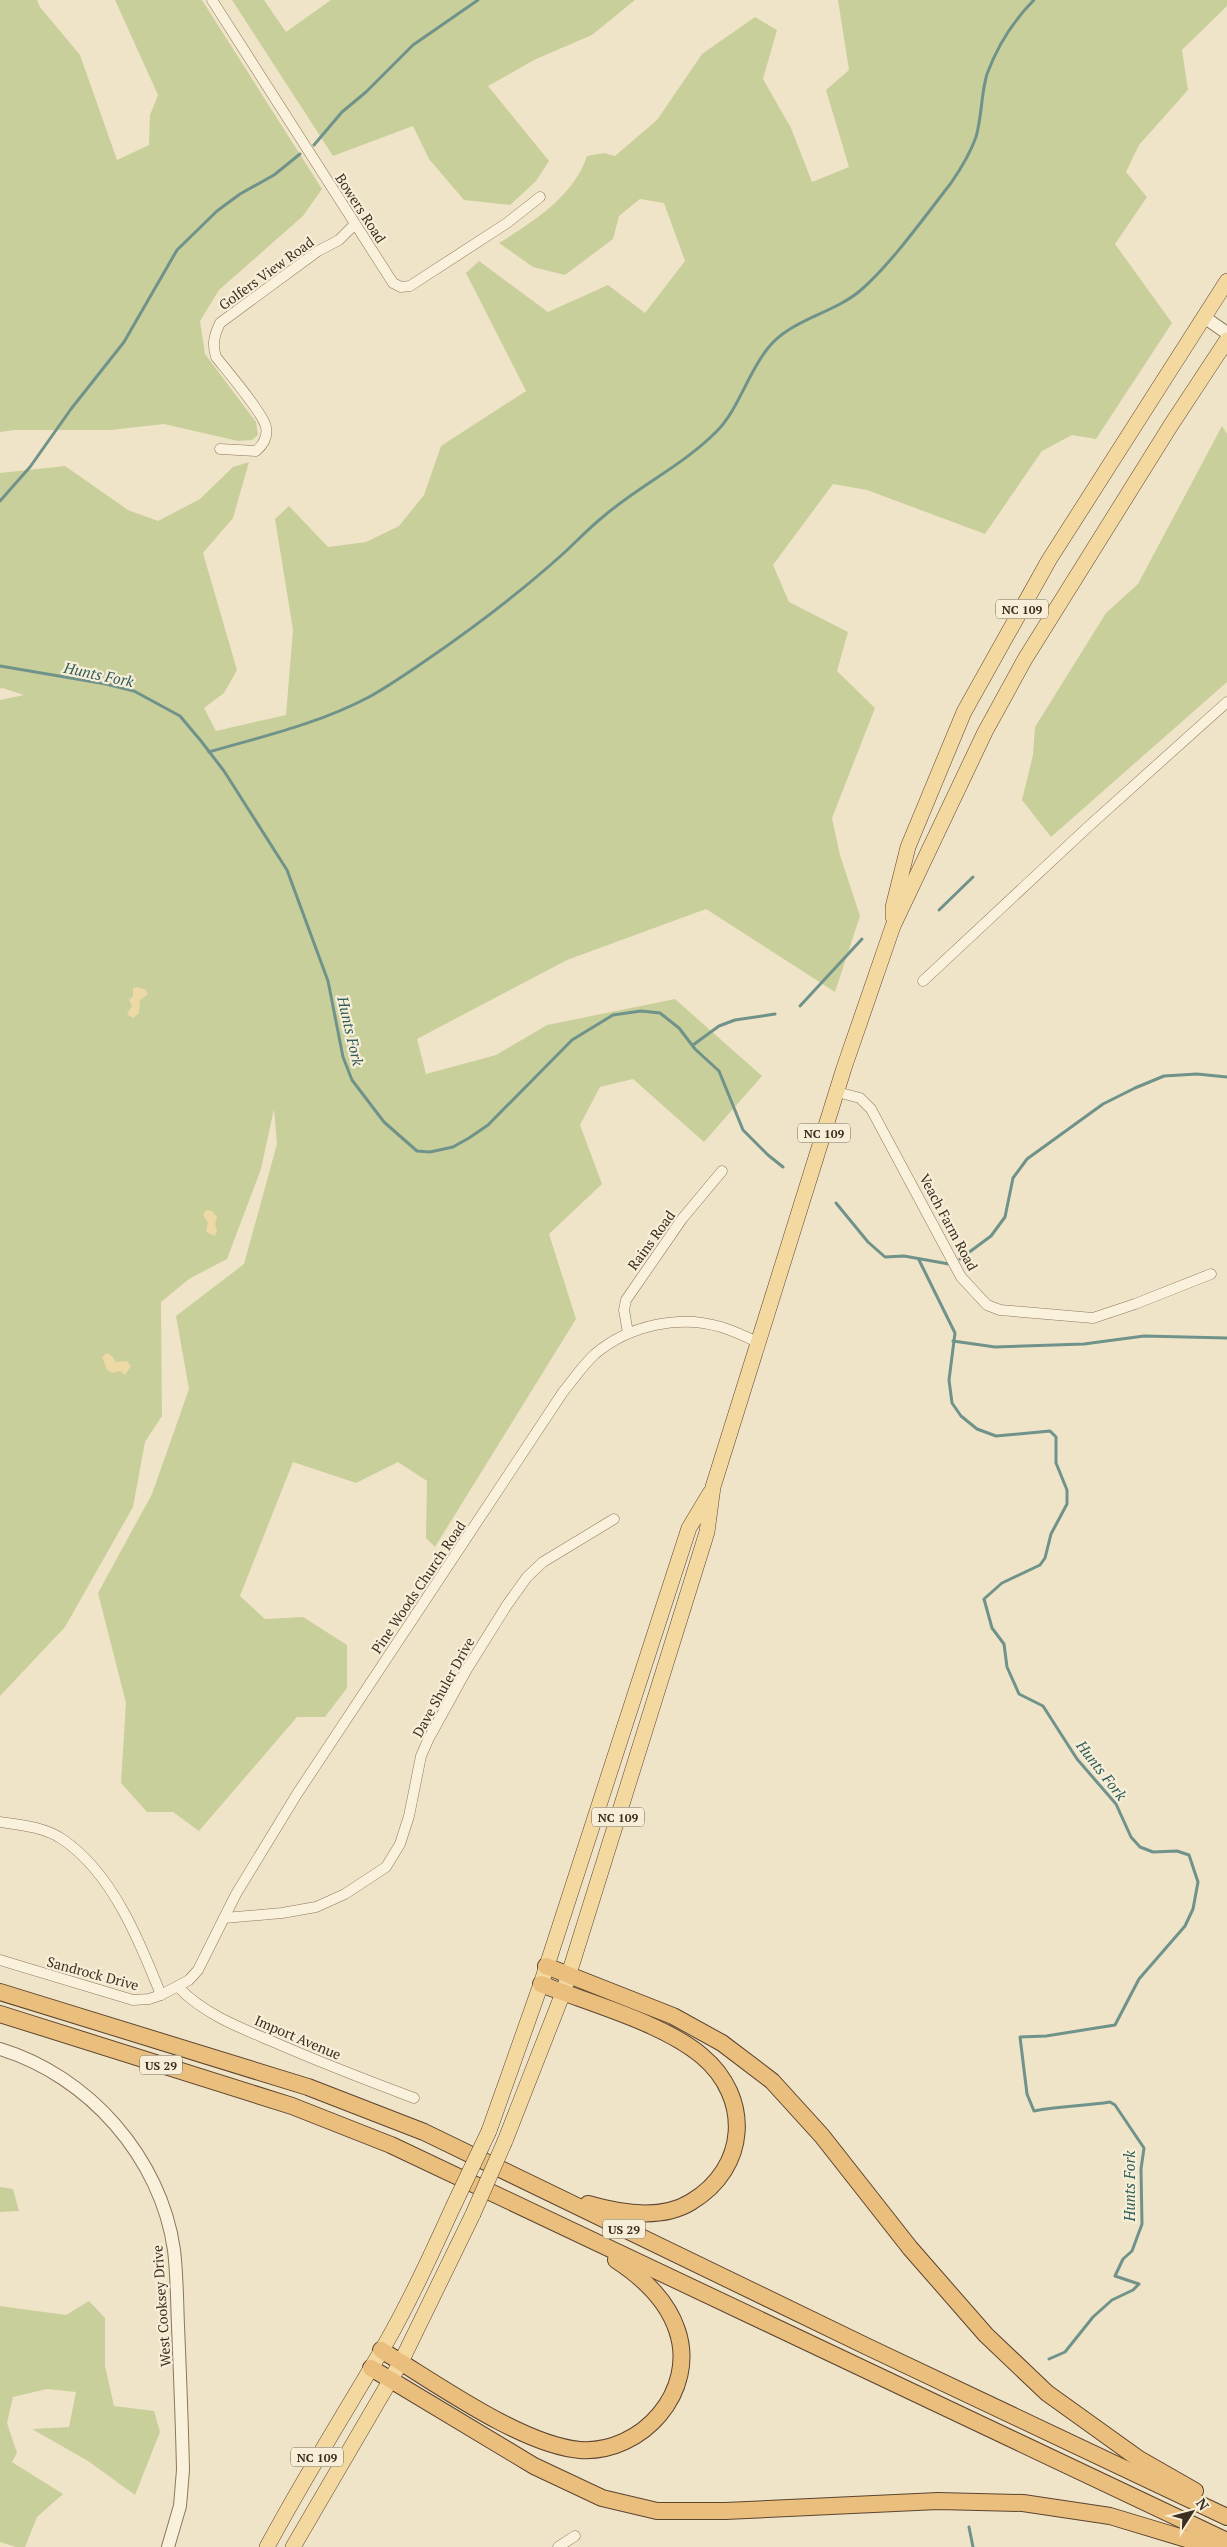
<svg xmlns="http://www.w3.org/2000/svg" width="1227" height="2547" font-family="'PT Serif',serif">
  <style>
    .green { fill: #c9cf9b }
    .sand { fill: #ecd9a5 }
    .lines { fill: none; stroke-linecap: round; stroke-linejoin: round }
    .stream { stroke: #6f938a; stroke-width: 3 }
    .minor-casing { stroke: #8d765c; stroke-width: 11 }
    .tertiary-casing { stroke: #8d765c; stroke-width: 14 }
    .primary-casing { stroke: #5b4430; stroke-width: 16 }
    .trunk-casing { stroke: #5b4430; stroke-width: 18 }
    .minor { stroke: #faf1dc; stroke-width: 10 }
    .tertiary { stroke: #faf1dc; stroke-width: 12 }
    .primary { stroke: #f3d9a0; stroke-width: 15 }
    .trunk { stroke: #eabe7c; stroke-width: 16 }
    .primary-bridge-casing { stroke: #5b4430; stroke-width: 16; stroke-linecap: butt }
    .primary-bridge { stroke: #f3d9a0; stroke-width: 15 }
    .labels { text-anchor: middle; dominant-baseline: central; stroke-width: 4.5; stroke-linejoin: round; paint-order: stroke }
    .shield { fill: #f7eed8; stroke: #756857; stroke-width: 1 }
    .shield-label { font-size: 12px; font-weight: bold; fill: #3d2e20 }
    .street-label { font-size: 14px; fill: #3d2e20; stroke: #f7eed8 }
    .water-label { font-size: 15px; font-style: italic; fill: #2f5d5a; stroke: #f7eed8 }
  </style>
  <rect width="100%" height="100%" fill="#f0e4c8"/>
  <g class="green">
    <polygon points="0,0 37,0 40,7 80,55 117,160 149,145 150,115 158,95 115,0 202,0 322,189 303,216 219,290 200,321 205,354 256,422 258,435 252,440 238,441 164,424 111,430 15,430 0,432"/>
    <polygon points="232,0 264,0 286,32 331,0 635,0 592,35 536,59 488,86 549,161 536,181 510,205 464,200 429,159 413,126 333,156"/>
    <path d="M838,0H1227V6L1182,50L1188,90L1139,145L1126,172L1147,197L1115,244L1172,323L1096,439L1072,435L1042,451L985,534L867,490L833,484L773,565L789,602L848,632L837,671L875,708L832,818L840,855L860,916L835,992L706,909L567,960L417,1039L426,1074L496,1055L547,1025L675,999L762,1076L704,1142L633,1079L600,1087L580,1125L602,1184L549,1234L576,1319L435,1547L426,1538L427,1481L398,1462L356,1483L293,1462L240,1596L265,1619L303,1617L347,1645V1688L325,1717H297L199,1831L173,1812H147L121,1783L126,1703L98,1593L152,1494L189,1389L176,1316L244,1264L277,1144L274,1109L261,1169L227,1259L189,1279L161,1302L162,1416L145,1442L133,1507L65,1627L0,1696V700L24,695L2,688L0,689V473L65,466L128,510L158,521L200,499L233,467L249,462L233,518L203,553L237,670L224,693L204,708L216,731L286,715L293,630L275,519L289,506L328,547L366,542L399,526L424,495L441,446L526,391L466,273L479,261L548,312L608,285L645,313L685,261L664,203L640,199L619,216L613,239L565,275L533,267L499,243C533,222 574,196 587,156L604,153L615,156L657,120L702,54L755,17L777,30L763,79L791,128L812,182L849,167L826,90L849,70Z"/>
    <polygon points="1222,426 1227,434 1227,682 1051,837 1022,800 1033,755 1035,727 1106,613 1138,584"/>
    <polygon points="0,2187 13,2189 19,2211 0,2212"/>
    <polygon points="89,2301 105,2318 105,2366 114,2406 154,2411 160,2432 135,2495 88,2461 32,2429 69,2427 76,2392 47,2389 13,2397 7,2423 17,2453 12,2462 63,2494 37,2517 25,2547 16,2547 0,2542 0,2306 66,2315"/>
  </g>
  <g class="sand">
    <polygon points="138,987 146,990 148,994 140,1000 139,1013 133,1018 127,1014 132,1006 129,1000 133,996 133,988"/>
    <polygon points="206,1210 212,1211 217,1217 215,1224 217,1231 215,1236 206,1232 208,1223 203,1215"/>
    <polygon points="107,1353 112,1356 116,1362 127,1361 131,1366 125,1375 120,1371 113,1373 107,1370 102,1357"/>
  </g>
  <g class="lines">
    <g class="stream">
      <polyline points="314,145 342,112 366,92 413,45 478,0"/>
      <polyline points="0,501 30,467 71,409 124,342 177,250 217,211 240,194 274,175 300,154"/>
      <polyline points="0,666 106,684 134,691 180,716 201,741 224,771 287,870 328,981 343,1057 352,1080 384,1122 417,1151 430,1152 453,1147 469,1138 488,1125 572,1040 613,1015 641,1011 660,1013 679,1028 695,1049 719,1071 743,1130 768,1155 783,1167"/>
      <path d="M209,752C264,736 318,724 369,697C389,686 409,672 428,659C476,626 522,591 565,552C578,540 590,527 604,516C640,485 682,466 716,432C739,409 747,374 768,348C791,319 833,314 861,290C891,264 926,215 951,183C960,170 971,151 976,137C982,116 981,94 987,74C997,47 1014,20 1034,0"/>
      <polyline points="939,910 973,877"/>
      <polyline points="800,1006 862,939"/>
      <polyline points="693,1045 719,1026 735,1020 775,1014"/>
      <polyline points="836,1203 868,1242 885,1257 904,1256 949,1264"/>
      <polyline points="960,1259 991,1236 1005,1217 1013,1178 1027,1159 1103,1104 1135,1088 1164,1076 1197,1074 1227,1077"/>
      <path d="M919,1260L955,1333L949,1380L952,1403L961,1416L977,1429L996,1436L1050,1431L1056,1437V1463L1067,1490V1504L1051,1534L1045,1558L1040,1565L1002,1583L984,1599L992,1628L1004,1644L1007,1667L1019,1694L1043,1706L1077,1759L1116,1804L1131,1837L1140,1847L1153,1852L1177,1851L1189,1855L1198,1882L1193,1909L1185,1926L1139,1979L1115,2025L1046,2036L1020,2037L1027,2094L1034,2111C1060,2106 1085,2106 1110,2102L1115,2105L1144,2148L1141,2169L1142,2224L1132,2251L1123,2259L1115,2276L1139,2284L1133,2290L1112,2300L1093,2317L1065,2352L1049,2359"/>
      <polyline points="953,1341 995,1347 1084,1344 1144,1336 1227,1338"/>
      <polyline points="969,2527 973,2547"/>
    </g>
    <defs>
      <g id="minor">
        <polyline points="212,0 393,283 401,287 410,286 507,223 540,197"/>
        <path d="M220,449L256,451C263,445 268,437 266,427C263,413 227,371 216,357C212,344 214,336 220,323L318,251L339,240L355,224"/>
        <polyline points="923,981 1089,826 1227,702"/>
        <polyline points="837,1092 860,1098 871,1109 961,1277 987,1305 1000,1310 1093,1318 1135,1304 1211,1274"/>
        <polyline points="628,1333 624,1310 626,1300 682,1219 722,1171"/>
        <path d="M0,1822C21,1825 44,1827 62,1839C112,1872 140,1942 161,1995"/>
        <polyline points="224,1918 282,1913 316,1907 345,1894 386,1867 400,1844 409,1816 421,1756 429,1738 467,1669 507,1605 527,1577 543,1562 614,1519"/>
        <path d="M0,1960L133,2000L149,1999L161,1995L189,1980L198,1970L236,1894L297,1794L563,1392C573,1380 583,1365 595,1354C628,1326 679,1314 721,1327C734,1331 747,1337 759,1343"/>
        <path d="M178,1987C203,2013 236,2026 269,2040C317,2061 366,2080 414,2098"/>
        <polyline points="558,2547 575,2536"/>
      </g>
      <g id="tertiary">
        <polyline points="1204,317 1227,333"/>
        <path d="M0,2049C89,2076 161,2158 174,2250C177,2275 177,2301 178,2326C180,2374 182,2422 183,2470L180,2506L168,2547"/>
      </g>
      <g id="primary">
        <polyline points="893,917 893,907 908,847 964,712 1049,560 1227,281"/>
        <polyline points="489,2131 541,1984 689,1528 710,1493"/>
        <polyline points="505,2141 563,1993 707,1532 713,1487 844,1068 893,926 985,732 1025,659 1171,425 1227,340"/>
        <path d="M267,2547C304,2478 346,2411 386,2343C411,2299 432,2253 453,2207"/>
        <polyline points="293,2547 401,2362 473,2214"/>
      </g>
      <g id="trunk">
        <polyline points="546,1966 673,2016 722,2043 772,2081 822,2136 910,2248 986,2335 1047,2393 1139,2459 1195,2491"/>
        <path d="M541,1984C589,2003 663,2023 702,2056C752,2098 748,2168 691,2202C662,2220 619,2213 588,2204"/>
        <polyline points="0,1992 308,2087 424,2132 870,2348 1227,2517"/>
        <polyline points="0,2014 292,2106 391,2145 1227,2541"/>
        <path d="M381,2350C433,2381 521,2445 580,2450C642,2454 698,2391 677,2330C667,2300 642,2277 616,2260"/>
        <polyline points="371,2368 534,2466 602,2498 657,2511 725,2511 938,2501 1023,2503 1110,2516 1213,2547"/>
      </g>
    </defs>
    <use href="#minor" class="minor-casing"/>
    <use href="#tertiary" class="tertiary-casing"/>
    <use href="#primary" class="primary-casing"/>
    <use href="#trunk" class="trunk-casing"/>
    <use href="#minor" class="minor"/>
    <use href="#tertiary" class="tertiary"/>
    <use href="#primary" class="primary"/>
    <use href="#trunk" class="trunk"/>
    <defs>
      <g id="primary-bridge">
        <polyline points="453,2207 489,2131"/>
        <polyline points="473,2214 505,2141"/>
      </g>
    </defs>
    <use href="#primary-bridge" class="primary-bridge-casing"/>
    <use href="#primary-bridge" class="primary-bridge"/>
  </g>
  <g class="labels">
    <g class="shield">
      <rect x="996" y="599.5" width="52" height="19" rx="4"/>
      <rect x="798" y="1123.5" width="52" height="19" rx="4"/>
      <rect x="592" y="1807.5" width="52" height="19" rx="4"/>
      <rect x="140" y="2055.5" width="42" height="19" rx="4"/>
      <rect x="603" y="2219.5" width="42" height="19" rx="4"/>
      <rect x="291" y="2447.5" width="52" height="19" rx="4"/>
    </g>
    <g class="shield-label">
      <text x="1022" y="609">NC 109</text>
      <text x="824" y="1133">NC 109</text>
      <text x="618" y="1817">NC 109</text>
      <text x="161" y="2065">US 29</text>
      <text x="624" y="2229">US 29</text>
      <text x="317" y="2457">NC 109</text>
    </g>
    <g class="street-label">
      <text transform="translate(361 208) rotate(57)">Bowers Road</text>
      <text transform="translate(266 273) rotate(-36)">Golfers View Road</text>
      <text transform="translate(949 1222) rotate(62)">Veach Farm Road</text>
      <text transform="translate(651 1240) rotate(-54)">Rains Road</text>
      <text transform="translate(418 1587) rotate(-56)">Pine Woods Church Road</text>
      <text transform="translate(443 1687) rotate(-61)">Dave Shuler Drive</text>
      <text transform="translate(93 1973) rotate(15)">Sandrock Drive</text>
      <text transform="translate(298 2037) rotate(23)">Import Avenue</text>
      <text transform="translate(161 2306) rotate(-94)">West Cooksey Drive</text>
    </g>
    <g class="water-label">
      <text transform="translate(99 674) rotate(12)">Hunts Fork</text>
      <text transform="translate(351 1031) rotate(77)">Hunts Fork</text>
      <text transform="translate(1102 1770) rotate(52)">Hunts Fork</text>
      <text transform="translate(1129 2186) rotate(-90)">Hunts Fork</text>
    </g>
  </g>
  <g transform="translate(1192 2512) rotate(54)" stroke="#f7eed8" stroke-width="4" paint-order="stroke">
  <path d="M0-4L9 19L0 12L-9 19Z" fill="#3d2e20"/>
  <text y="-8" font-size="14" font-weight="bold" text-anchor="middle" fill="#3d2e20">N</text>
  </g>
</svg>
